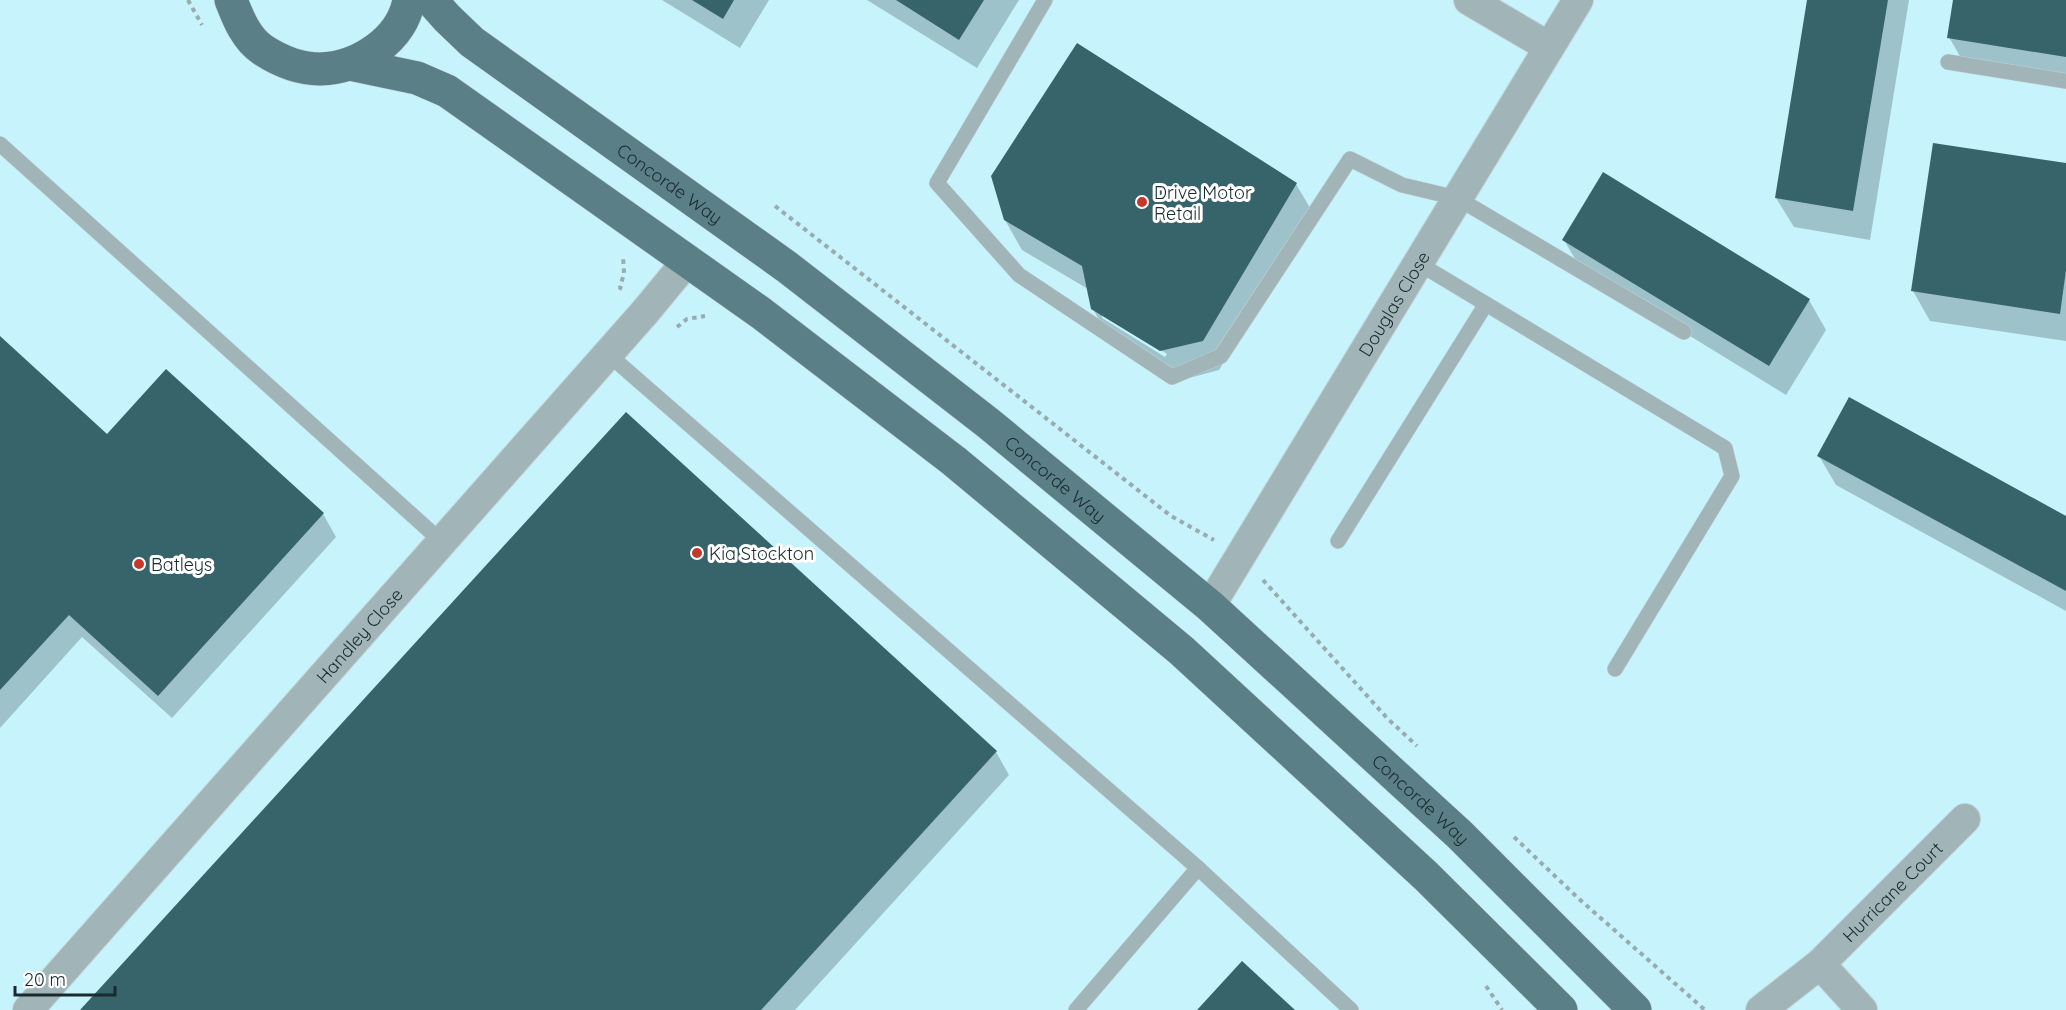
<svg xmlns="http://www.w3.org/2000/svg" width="2066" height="1010" font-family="Quicksand,sans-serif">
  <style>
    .built { fill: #c6f3fc }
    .shadow { fill: #0003; fill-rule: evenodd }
    .building { fill: #37636a }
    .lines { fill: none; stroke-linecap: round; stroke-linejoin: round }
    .lane-casing { stroke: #c1d4d7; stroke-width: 16 }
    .street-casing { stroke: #c1d4d7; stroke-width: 32 }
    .primary-casing { stroke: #c1d4d7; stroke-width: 34 }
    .path { stroke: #98abae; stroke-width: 4; stroke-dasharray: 4.5 4.5; stroke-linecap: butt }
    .lane { stroke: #a1b5b9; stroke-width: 15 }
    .street { stroke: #a1b5b9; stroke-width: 30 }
    .primary { stroke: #5b7f86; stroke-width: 33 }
    .poi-dot { fill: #c63929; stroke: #fff; stroke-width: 2 }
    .labels { text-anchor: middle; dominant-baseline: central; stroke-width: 6; stroke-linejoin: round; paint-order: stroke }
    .street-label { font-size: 18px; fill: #192b2f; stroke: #fff }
    .poi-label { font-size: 18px; fill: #192b2f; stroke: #fff; text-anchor: start }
  </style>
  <rect width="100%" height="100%" fill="#e6f9fc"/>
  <rect class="built" x="0" y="0" width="2066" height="1010"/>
  <g class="shadow">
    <polygon points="662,0 769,0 740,48"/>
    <polygon points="867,0 1019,0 977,68"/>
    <polygon points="1809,0 1909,0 1870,240 1794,227 1776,198"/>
    <polygon points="1955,0 2066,0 2066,83 1966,67 1949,37"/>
    <polygon points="2066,165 2066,341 1930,321 1913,291"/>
    <path d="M1296,184L1313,213L1219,370L1178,381L1110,339L1093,309L1088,289L1022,250L1005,220ZM1102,314L1167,354L1165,357L1102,318Z"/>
    <polygon points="1564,240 1809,300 1826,330 1786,395 1581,269"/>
    <polygon points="0,338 107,436 323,514 336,537 172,718 82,637 0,728"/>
    <polygon points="626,414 996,752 1009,775 795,1010 82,1010"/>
    <polygon points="1819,456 2066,517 2066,611 1836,485"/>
  </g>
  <g class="building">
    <polygon points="692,0 734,0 723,19"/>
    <polygon points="896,0 984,0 959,40"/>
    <polygon points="1807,0 1888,0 1853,211 1775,198"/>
    <polygon points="1953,0 2066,0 2066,57 1947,38"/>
    <polygon points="1077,43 1297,183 1203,341 1160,351 1091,309 1082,266 1004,220 991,176"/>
    <polygon points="1933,143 2066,163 2066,270 2060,314 1911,291"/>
    <polygon points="1603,172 1810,299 1769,366 1562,240"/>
    <polygon points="0,336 107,434 166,369 324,513 158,696 69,615 0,690"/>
    <polygon points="1849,397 2066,516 2066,591 1817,456"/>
    <polygon points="626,412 997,751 761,1010 80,1010"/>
    <polygon points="1242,961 1295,1010 1197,1010"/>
  </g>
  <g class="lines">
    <defs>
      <g id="lane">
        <polyline points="1045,0 937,183 1019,275 1172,377 1221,356 1350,159 1402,185 1457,198 1684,332"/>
        <polyline points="1948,62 2066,81"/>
        <polyline points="0,144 442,542"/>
        <polyline points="1418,263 1725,448 1732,476 1615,669"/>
        <polyline points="608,354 1198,868 1076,1010"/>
        <polyline points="1338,541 1486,304"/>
        <polyline points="1198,868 1351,1010"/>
      </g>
      <g id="street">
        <polyline points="1469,0 1549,47"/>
        <path id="s1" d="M1210,606L1578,0"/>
        <polyline points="1820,964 1862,1010"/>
        <path id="s2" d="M28,1010L645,312L688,260"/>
        <path id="s3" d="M1761,1010L1820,964L1965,819"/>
      </g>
      <g id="primary">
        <path d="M231,0C238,18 246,39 263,50C280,61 300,69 320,69C359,68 402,40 409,0"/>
        <path id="s4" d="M431,0L447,18L472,42L787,267L988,423L1210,606L1460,835L1635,1010"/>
        <polyline points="350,64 417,78 447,91 761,313 954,461 1182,651 1426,876 1561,1010"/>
      </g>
    </defs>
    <use href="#lane" class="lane-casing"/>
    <use href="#street" class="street-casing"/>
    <use href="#primary" class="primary-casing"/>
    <g class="path">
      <polyline points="188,0 202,25"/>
      <polyline points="775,206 1171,516 1214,540"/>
      <polyline points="622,289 620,288 624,273 623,256"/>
      <polyline points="677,327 687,319 705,316"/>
      <polyline points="1263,580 1387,718 1417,746"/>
      <polyline points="1514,837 1578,898 1705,1010"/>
      <polyline points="1486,986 1502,1010"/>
    </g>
    <use href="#lane" class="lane"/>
    <use href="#street" class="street"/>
    <use href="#primary" class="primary"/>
  </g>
  <g class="poi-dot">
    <circle cx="1142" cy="202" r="6"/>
    <circle cx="697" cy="553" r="6"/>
    <circle cx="139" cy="564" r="6"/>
  </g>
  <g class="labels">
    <g class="street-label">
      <text stroke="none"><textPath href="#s4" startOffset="302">Concorde Way</textPath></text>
      <text stroke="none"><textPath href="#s1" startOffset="354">Douglas Close</textPath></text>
      <text stroke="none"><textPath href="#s4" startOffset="788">Concorde Way</textPath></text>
      <text stroke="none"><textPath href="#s2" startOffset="500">Handley Close</textPath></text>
      <text stroke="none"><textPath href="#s4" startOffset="1274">Concorde Way</textPath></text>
      <text stroke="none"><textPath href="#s3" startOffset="177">Hurricane Court</textPath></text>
    </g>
    <g class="poi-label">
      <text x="1154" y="192">Drive Motor<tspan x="1154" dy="21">Retail</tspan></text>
      <text x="709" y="553">Kia Stockton</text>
      <text x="151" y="564">Batleys</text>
    </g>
  </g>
  <path d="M15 986v9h100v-9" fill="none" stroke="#192b2f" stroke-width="3"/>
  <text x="24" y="986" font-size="18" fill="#192b2f" stroke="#ffffff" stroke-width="4.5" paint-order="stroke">20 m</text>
</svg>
